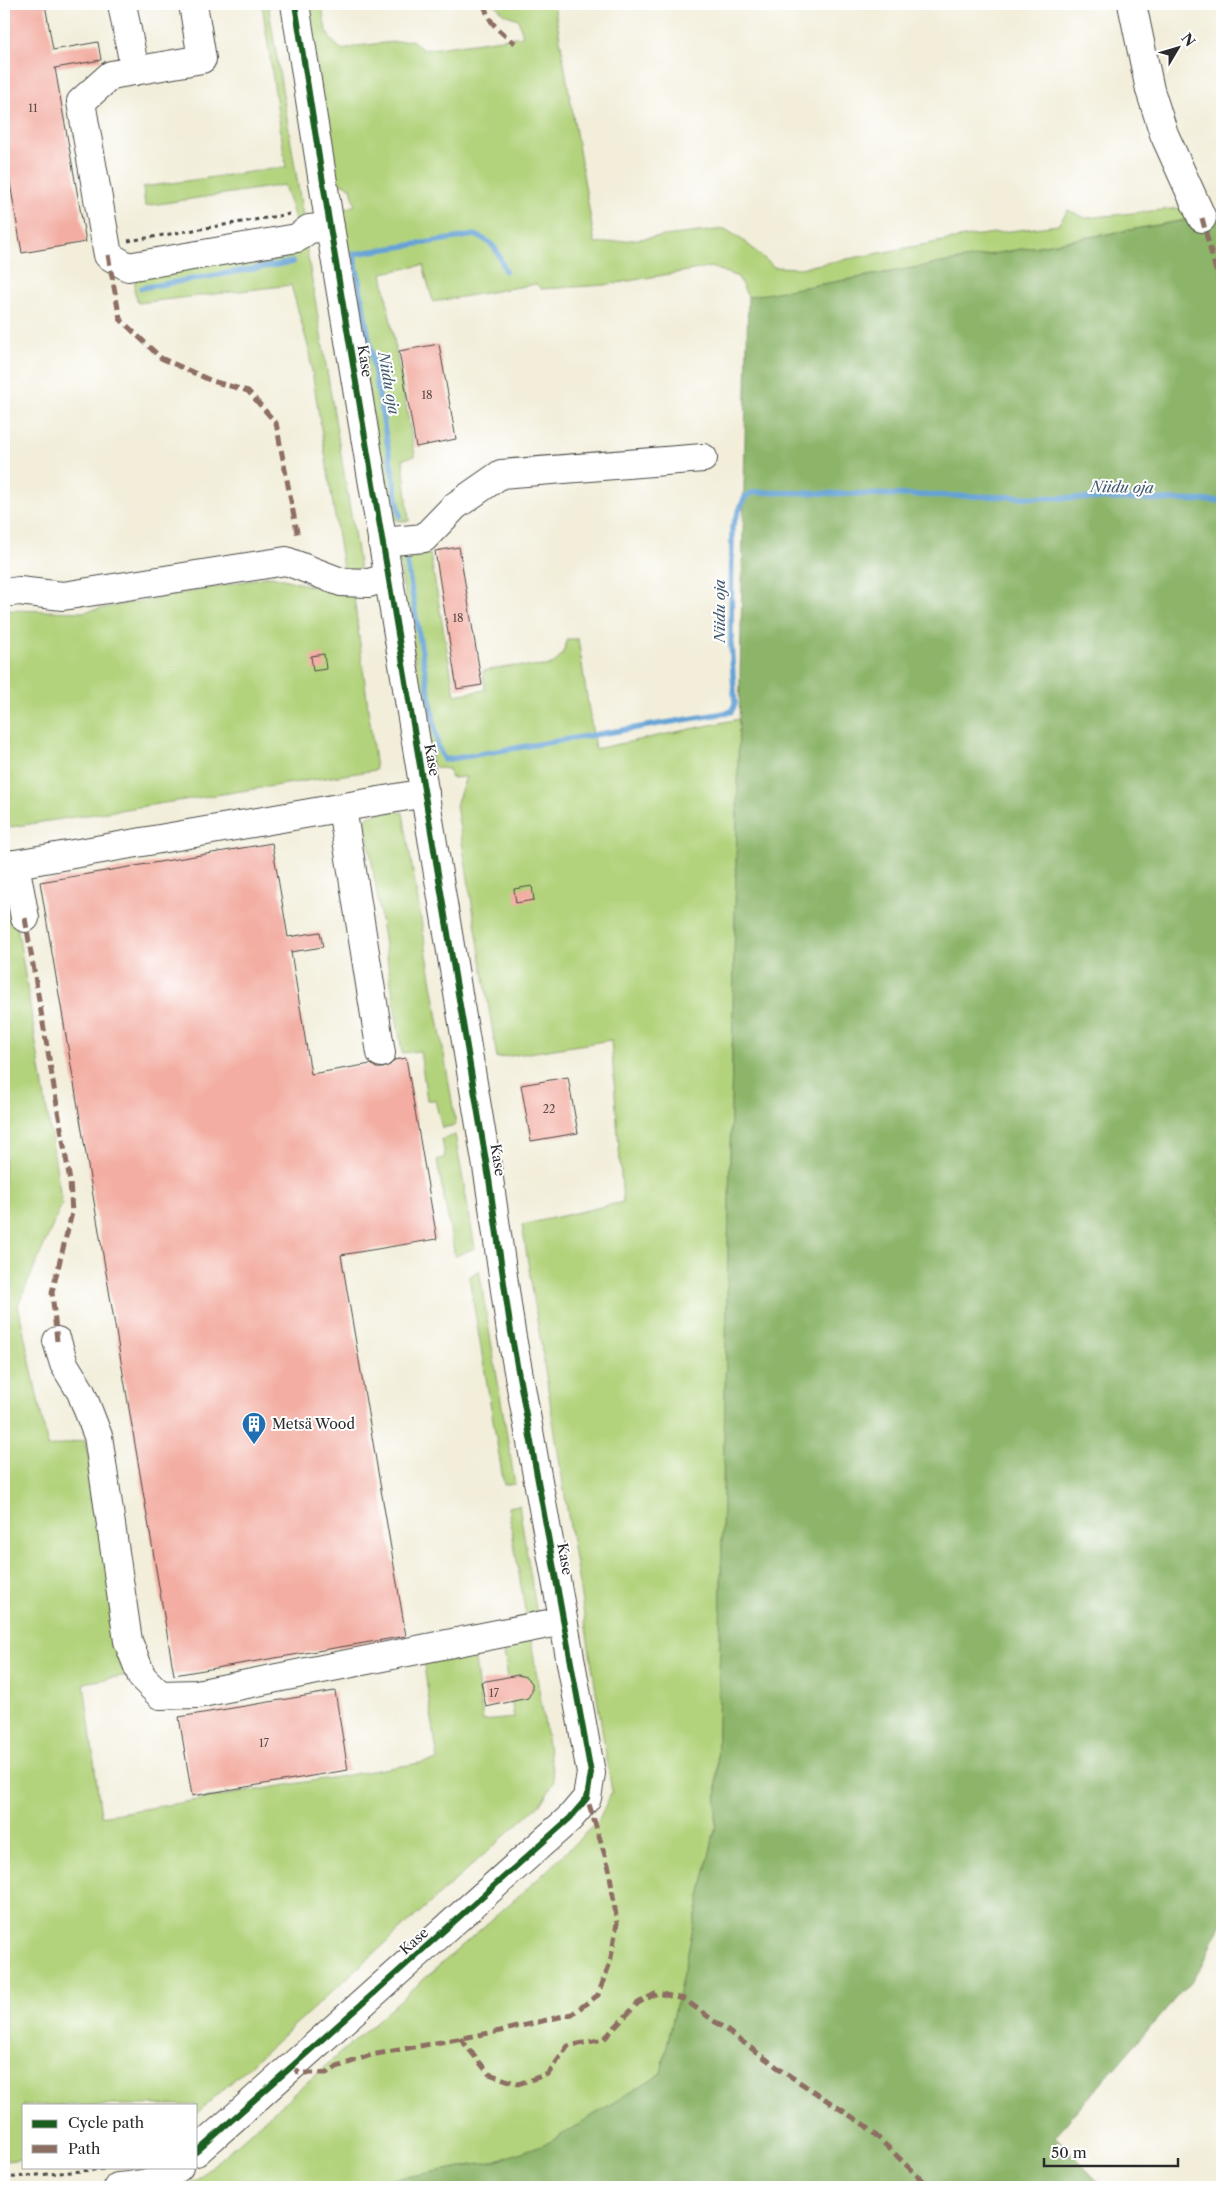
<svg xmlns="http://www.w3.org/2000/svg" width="1226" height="2191" font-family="'Libre Caslon Text',serif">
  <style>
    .green { fill: #b2d37b; stroke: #6e7f53 }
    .forest { fill: #8db56b; stroke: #5c704b }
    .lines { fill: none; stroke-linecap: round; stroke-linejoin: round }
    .stream { stroke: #65a2d6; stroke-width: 5.5 }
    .building { fill: #f3ada2 }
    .minor-casing { stroke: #494845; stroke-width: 30 }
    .path { stroke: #494845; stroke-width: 3; stroke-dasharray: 4 4; stroke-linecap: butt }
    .minor { stroke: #fff; stroke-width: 28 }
    .quiet { stroke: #8d6e63; stroke-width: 5; stroke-dasharray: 10 5; stroke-linecap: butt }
    .cycleway-casing { stroke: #fff; stroke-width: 9 }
    .cycleway { stroke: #1b5e20; stroke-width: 6 }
    .labels { text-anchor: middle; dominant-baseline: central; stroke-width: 4; stroke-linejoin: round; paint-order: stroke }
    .number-label { font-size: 11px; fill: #5d4c49 }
    .street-label { font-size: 14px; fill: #2b2b2b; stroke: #fff }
    .poi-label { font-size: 14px; fill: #2b2b2b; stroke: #fff; text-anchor: start }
    .water-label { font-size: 15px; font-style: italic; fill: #425b6f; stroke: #fff }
  </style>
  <rect width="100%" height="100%" fill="#fff"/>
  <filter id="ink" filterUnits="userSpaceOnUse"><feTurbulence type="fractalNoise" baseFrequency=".02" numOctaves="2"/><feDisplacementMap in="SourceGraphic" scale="10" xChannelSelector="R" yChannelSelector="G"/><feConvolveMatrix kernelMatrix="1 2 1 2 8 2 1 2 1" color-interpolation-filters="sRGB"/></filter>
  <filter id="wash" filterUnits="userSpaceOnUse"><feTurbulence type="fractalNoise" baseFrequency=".0096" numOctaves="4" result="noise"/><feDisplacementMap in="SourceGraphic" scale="20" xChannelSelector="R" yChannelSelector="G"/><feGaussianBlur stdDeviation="1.12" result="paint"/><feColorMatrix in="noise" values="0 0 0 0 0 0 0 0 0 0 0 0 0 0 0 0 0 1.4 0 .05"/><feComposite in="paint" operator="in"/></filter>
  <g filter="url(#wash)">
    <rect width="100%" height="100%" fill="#f2eeda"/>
    <g class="green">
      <polygon points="262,4 268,4 304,222 297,224 284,185 145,206 143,187 286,167"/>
      <path d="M306,4H322C325,25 324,38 343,50L357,46L412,40L423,50L523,36L518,19L504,14L495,4H554L595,244L725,229L744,241L774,267L800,268L964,237L1058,225L1068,210L1085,218L1181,208L1191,219L748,297L738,277L711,267L605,285L541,289L536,284L433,302L423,265L382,273L415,456L403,459L409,521H397L388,508L339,215L345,209L355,205L351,187L335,181Z"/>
      <polygon points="305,239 360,569 350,571 343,568 308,346 291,285 138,303 134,289 136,278"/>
      <path d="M430,554L455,695L485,690L483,671C494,669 504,666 515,666C541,666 560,673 567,639H578L595,749L739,719L716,1825L661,2073L550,2142L497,2161L348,2187H188L540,1877L598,1821L612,1792L522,1225L623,1202L611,1040L497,1058L456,805L466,777L451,778L449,769L438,768L431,764L399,560Z"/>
      <polygon points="271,576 354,597 376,770 4,828 4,610 83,612"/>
      <polygon points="393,810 403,813 456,1125 442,1128 435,1100 427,1100 420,1051 402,1053 365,819 370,815"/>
      <polygon points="15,913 62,1204 18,1305 48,1447 85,1440 128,1675 84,1683 101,1816 438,1760 423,1659 474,1653 483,1721 514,1718 503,1645 531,1640 554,1782 541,1803 196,2114 196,2105 24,2105 24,2159 5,2161 4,916"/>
      <polygon points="455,1135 475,1248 455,1256 437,1160 445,1157 442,1139"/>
      <polygon points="479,1270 515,1484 504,1485 469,1277"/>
      <polygon points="519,1505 537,1615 526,1616 508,1507"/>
    </g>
    <polygon class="forest" points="1222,214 1222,1920 1201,1969 1055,2136 1103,2187 348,2187 497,2161 550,2142 661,2073 716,1825 748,297"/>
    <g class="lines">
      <g class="stream">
        <polyline points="141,288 293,262"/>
        <path d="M400,516L354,254L475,235C495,243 498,250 505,271"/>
        <polyline points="407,563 438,747 444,760 731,712 735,704 731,643 732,527 745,497 754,492 1222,501"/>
      </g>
    </g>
    <g id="blocks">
      <g class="building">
        <polygon points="4,4 45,4 53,50 98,42 101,60 55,68 86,242 22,253 4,148"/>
        <polygon points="439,344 456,439 416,447 399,351"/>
        <polygon points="459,547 482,685 457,689 435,551"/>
        <polygon points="324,654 326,669 313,671 311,656"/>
        <polygon points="272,843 288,937 320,932 323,947 291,952 311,1074 371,1064 376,1068 383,1068 390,1065 394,1060 406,1058 437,1239 341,1255 406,1636 174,1675 40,882"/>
        <polygon points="532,886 534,900 516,903 514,889"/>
        <polygon points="568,1077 578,1133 531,1141 521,1085"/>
        <polygon points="518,1675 526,1677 532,1683 532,1691 528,1698 486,1707 481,1682"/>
        <polygon points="335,1691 348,1770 192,1796 179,1717"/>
      </g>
    </g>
  </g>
  <g filter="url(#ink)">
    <use href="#blocks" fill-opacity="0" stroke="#494845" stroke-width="1"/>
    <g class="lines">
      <defs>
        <g id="minor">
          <polyline points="122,4 135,71"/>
          <polyline points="193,4 202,59 111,75 81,102 108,255 128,267 297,238 309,229 330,227"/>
          <polyline points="1132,4 1150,90 1164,134 1202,218"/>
          <polyline points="382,542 424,538 455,506 501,474 703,458"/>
          <polyline points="4,593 19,591 63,596 286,561 341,582 369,583 388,577"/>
          <polyline points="342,808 381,1053"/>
          <polyline points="15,864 25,918"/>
          <polyline points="4,866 425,793"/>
          <polyline points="57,1341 64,1364 81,1392 98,1436 128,1641 142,1677 160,1695 197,1694 563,1621"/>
          <polyline points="196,2152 570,1818 587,1798 591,1773 511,1332 489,1179 330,227 295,4"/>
          <path d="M118,2187C140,2185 162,2182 179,2167"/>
        </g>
      </defs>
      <use href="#minor" class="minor-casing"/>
      <g class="path">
        <polyline points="128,241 290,214"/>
        <polyline points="4,2178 104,2169"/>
      </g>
      <use href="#minor" class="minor"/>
      <g class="quiet">
        <path d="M484,4C489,24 499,31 515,43"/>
        <polyline points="1202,218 1222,294"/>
        <polyline points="108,255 120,319 161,358 212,381 248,391 276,423 298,537"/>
        <polyline points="25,918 70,1181 72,1213 52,1292 57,1341"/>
        <polyline points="460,2038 489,2074 518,2084 548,2074 568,2046 604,2039 638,2003 657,1993 684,1999 781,2070 866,2126 929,2187"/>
        <polyline points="292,2066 299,2073 326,2073 337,2067 371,2055 500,2031 572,2014 598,1995 610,1963 617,1923 609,1868 587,1798"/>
      </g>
      <defs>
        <polyline id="cycleway" points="196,2152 570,1818 587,1798 591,1773 511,1332 489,1179 330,227 295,4"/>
      </defs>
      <use href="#cycleway" class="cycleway-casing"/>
      <use href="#cycleway" class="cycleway"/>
    </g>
  </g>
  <defs>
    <symbol id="building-pin" viewBox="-11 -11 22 30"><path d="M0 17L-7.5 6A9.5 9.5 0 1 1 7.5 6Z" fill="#1f6fb2" stroke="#fff"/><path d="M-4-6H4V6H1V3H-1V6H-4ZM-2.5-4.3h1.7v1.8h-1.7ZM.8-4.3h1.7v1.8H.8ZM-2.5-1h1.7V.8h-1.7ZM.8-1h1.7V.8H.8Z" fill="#fff"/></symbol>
  </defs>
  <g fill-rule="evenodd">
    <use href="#building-pin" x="240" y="1410" width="28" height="38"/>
  </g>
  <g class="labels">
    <g class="number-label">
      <text x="33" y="108">11</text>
      <text x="427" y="395">18</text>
      <text x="458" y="618">18</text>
      <text x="549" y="1109">22</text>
      <text x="494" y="1693">17</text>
      <text x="264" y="1743">17</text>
    </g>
    <g class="street-label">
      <text transform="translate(365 361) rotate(81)">Kase</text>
      <text transform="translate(432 760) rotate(80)">Kase</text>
      <text transform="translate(498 1160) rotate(81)">Kase</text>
      <text transform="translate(565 1559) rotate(80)">Kase</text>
      <text transform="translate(414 1941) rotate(-42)">Kase</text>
    </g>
    <g class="poi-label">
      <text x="272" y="1424">Metsä Wood</text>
    </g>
    <g class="water-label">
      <text transform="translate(389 383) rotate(80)">Niidu oja</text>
      <text transform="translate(1122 487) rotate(1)">Niidu oja</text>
      <text transform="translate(719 611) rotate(-90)">Niidu oja</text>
    </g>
  </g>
  <rect width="1226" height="2191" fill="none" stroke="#fff" stroke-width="20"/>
  <rect x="22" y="2104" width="175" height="65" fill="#ffffff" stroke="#aaaaaa"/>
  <rect x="32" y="2120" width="25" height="8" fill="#1b5e20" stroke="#aaaaaa"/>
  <text x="68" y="2128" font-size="15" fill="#2b2b2b">Cycle path</text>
  <rect x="32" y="2145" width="25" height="8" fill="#8d6e63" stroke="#aaaaaa"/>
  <text x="68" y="2154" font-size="15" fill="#2b2b2b">Path</text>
  <g transform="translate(1178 48) rotate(52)" stroke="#ffffff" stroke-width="4" paint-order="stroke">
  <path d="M0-4L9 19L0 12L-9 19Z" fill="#2b2b2b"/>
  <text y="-8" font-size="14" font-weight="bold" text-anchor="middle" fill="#2b2b2b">N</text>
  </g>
  <path d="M1044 2158v8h134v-8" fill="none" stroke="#2b2b2b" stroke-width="2.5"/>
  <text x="1051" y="2158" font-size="15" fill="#2b2b2b" stroke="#ffffff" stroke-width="4" paint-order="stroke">50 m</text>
</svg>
